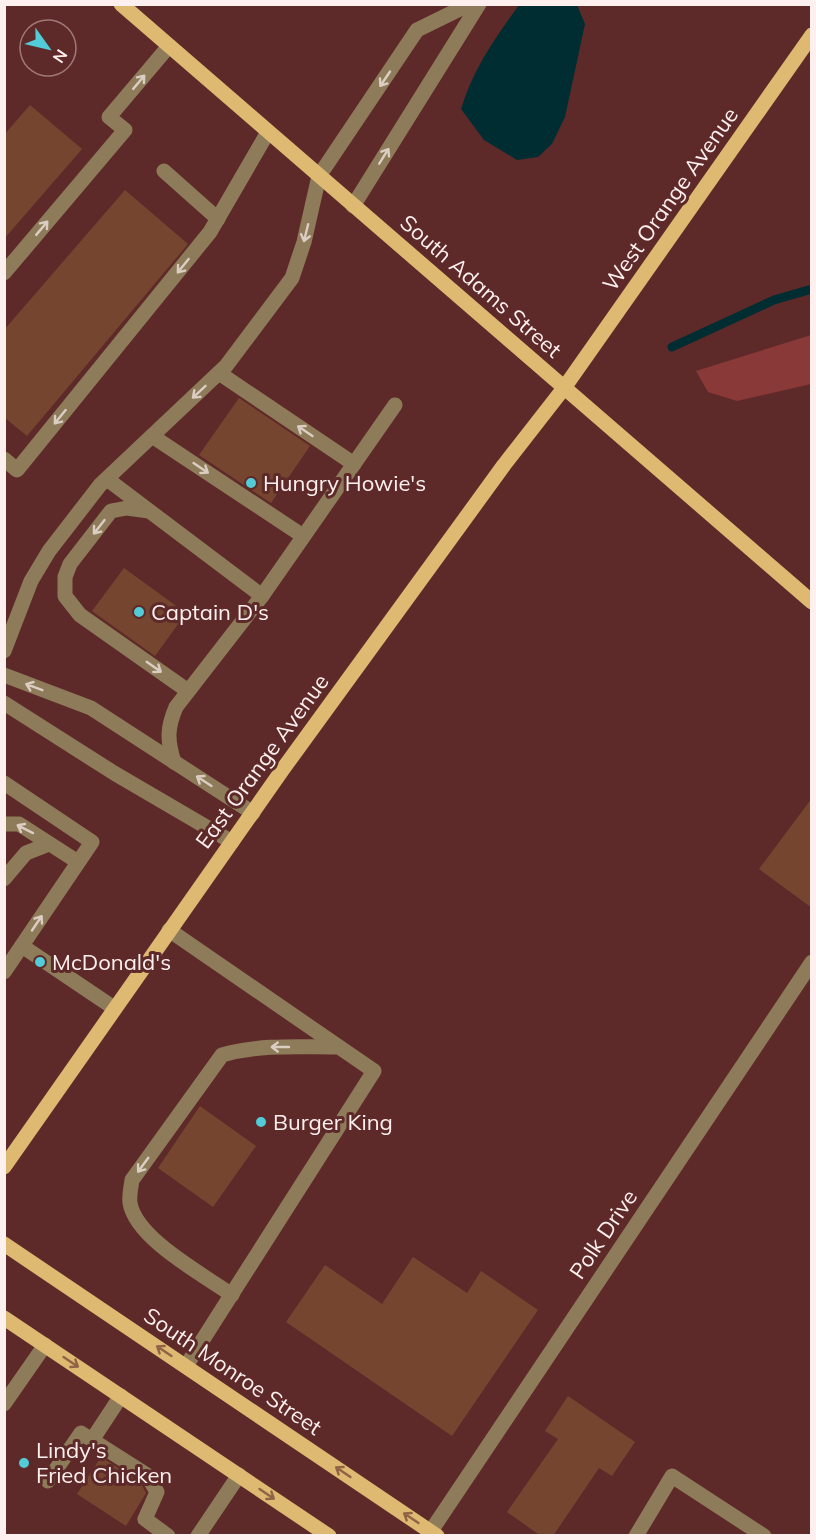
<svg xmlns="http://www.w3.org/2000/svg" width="816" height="1540" font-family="Mulish,sans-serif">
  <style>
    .green { fill: #883938 }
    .water { fill: #002d31 }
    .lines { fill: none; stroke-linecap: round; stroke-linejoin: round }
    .stream { stroke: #002d31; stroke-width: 9 }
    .building { fill: #764530 }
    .minor { stroke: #8d7b5a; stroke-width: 15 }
    .major { stroke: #ddb971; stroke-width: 15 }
    .oneway { stroke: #dccdc2 }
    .oneway2 { stroke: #916346 }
    .poi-dot { fill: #52ccd6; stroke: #5e2a29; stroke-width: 2 }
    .labels { text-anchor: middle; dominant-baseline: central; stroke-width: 6; stroke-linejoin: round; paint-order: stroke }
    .street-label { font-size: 22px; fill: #fef0ef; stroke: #5e2a29 }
    .poi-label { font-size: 22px; fill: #fef0ef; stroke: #5e2a29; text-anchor: start }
  </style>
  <rect width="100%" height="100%" fill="#5e2a29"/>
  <polygon class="green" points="811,335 811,384 737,401 708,392 696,371"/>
  <path class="water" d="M519,5H577L585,24L565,117L552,144L538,157L517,160L484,140L461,109C473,69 495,38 519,5Z"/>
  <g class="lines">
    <polyline class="stream" points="672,347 774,300 812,289"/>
  </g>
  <g class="building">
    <polygon points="30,105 82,149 4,239 4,135"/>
    <polygon points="125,190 188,244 27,436 4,417 4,330"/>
    <polygon points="239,398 310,446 271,503 199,455"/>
    <polygon points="124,568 186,613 155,656 92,611"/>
    <polygon points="812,798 812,908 759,869"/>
    <polygon points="200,1106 256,1146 213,1207 158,1168"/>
    <polygon points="413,1257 467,1293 481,1271 538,1310 452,1436 286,1322 325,1265 382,1304"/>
    <polygon points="568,1396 635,1442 612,1476 599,1468 553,1536 541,1536 507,1512 558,1439 545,1431"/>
    <polygon points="101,1457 140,1482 146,1493 126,1526 77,1494"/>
  </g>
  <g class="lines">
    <g class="minor">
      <polyline points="164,171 218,219"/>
      <polyline points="353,206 479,4"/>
      <polyline points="4,273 125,130 109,117 169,46"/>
      <polyline points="219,373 354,464"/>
      <polyline points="152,436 303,536"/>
      <polyline points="4,459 17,470 210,232 268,132"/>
      <polyline points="107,479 262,596"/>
      <polyline points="149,511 127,508 111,511 70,564 65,577 65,596 80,615 188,691"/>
      <polyline points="4,651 31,581 49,551 100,485 226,366 292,278 304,242 319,176 417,30 470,4"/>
      <polyline points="4,675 91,708 253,813"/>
      <polyline points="4,703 114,773 232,842"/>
      <path d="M174,762C167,740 167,728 176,707L262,596L395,405"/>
      <polyline points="4,783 92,842 4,972"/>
      <polyline points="4,824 19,824 78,862"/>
      <polyline points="4,879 26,853 49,844"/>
      <polyline points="169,930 374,1071 186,1366"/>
      <polyline points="22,946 114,1008"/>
      <path d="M232,1295C204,1275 136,1239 130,1203C129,1196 131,1187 132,1180L222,1055C261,1044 299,1047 339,1047"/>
      <polyline points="4,1404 45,1345"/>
      <polyline points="92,1440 121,1396"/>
      <polyline points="48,1481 81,1433 147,1475 157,1492 145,1519 168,1536"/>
      <polyline points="431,1531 812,962"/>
      <polyline points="198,1536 239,1475"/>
      <polyline points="636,1536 672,1476 764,1536"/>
    </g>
    <g class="major">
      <polyline points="121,4 812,602"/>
      <polyline points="4,1167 283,769 504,465 564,388 812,35"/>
      <polyline points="4,1244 437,1536"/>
      <polyline points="4,1318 329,1536"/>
    </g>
  </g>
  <defs><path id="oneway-shaft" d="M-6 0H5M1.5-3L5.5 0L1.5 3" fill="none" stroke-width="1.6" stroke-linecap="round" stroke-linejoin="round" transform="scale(1.5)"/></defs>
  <g class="oneway">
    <use href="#oneway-shaft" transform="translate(385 79) rotate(124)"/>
    <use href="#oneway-shaft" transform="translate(139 82) rotate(-50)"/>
    <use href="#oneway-shaft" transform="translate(384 156) rotate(-58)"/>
    <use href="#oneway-shaft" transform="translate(42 228) rotate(-50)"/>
    <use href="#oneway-shaft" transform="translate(306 233) rotate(104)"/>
    <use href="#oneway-shaft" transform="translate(183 266) rotate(129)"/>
    <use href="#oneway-shaft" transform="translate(199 392) rotate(137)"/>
    <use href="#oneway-shaft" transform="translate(60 417) rotate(129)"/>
    <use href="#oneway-shaft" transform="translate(305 431) rotate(-146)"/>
    <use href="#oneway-shaft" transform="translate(201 468) rotate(34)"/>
    <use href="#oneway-shaft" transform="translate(99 527) rotate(128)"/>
    <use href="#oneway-shaft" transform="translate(154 667) rotate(35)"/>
    <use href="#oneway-shaft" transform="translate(34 687) rotate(-159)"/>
    <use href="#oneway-shaft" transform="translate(204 781) rotate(-147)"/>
    <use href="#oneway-shaft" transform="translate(25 829) rotate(-153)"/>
    <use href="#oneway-shaft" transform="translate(37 923) rotate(-56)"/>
    <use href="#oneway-shaft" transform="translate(280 1047) rotate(-180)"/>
    <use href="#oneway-shaft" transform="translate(143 1165) rotate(126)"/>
  </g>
  <g class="oneway2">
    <use href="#oneway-shaft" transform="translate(164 1351) rotate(-146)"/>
    <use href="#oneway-shaft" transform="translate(71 1362) rotate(34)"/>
    <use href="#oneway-shaft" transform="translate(343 1472) rotate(-146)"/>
    <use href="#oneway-shaft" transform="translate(267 1494) rotate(34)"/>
    <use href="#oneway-shaft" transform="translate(411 1518) rotate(-146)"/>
  </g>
  <g class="poi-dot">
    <circle cx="251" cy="483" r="6"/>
    <circle cx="139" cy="612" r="6"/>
    <circle cx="40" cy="962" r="6"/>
    <circle cx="261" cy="1122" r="6"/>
    <circle cx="24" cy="1463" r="6"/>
  </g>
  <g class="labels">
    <g class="street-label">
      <text transform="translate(670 199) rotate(-55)">West Orange Avenue</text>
      <text transform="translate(481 286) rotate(41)">South Adams Street</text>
      <text transform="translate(262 761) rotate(-54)">East Orange Avenue</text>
      <text transform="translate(603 1234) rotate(-56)">Polk Drive</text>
      <text transform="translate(233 1371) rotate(34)">South Monroe Street</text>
    </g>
    <g class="poi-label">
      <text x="263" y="483">Hungry Howie's</text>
      <text x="151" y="612">Captain D's</text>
      <text x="52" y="962">McDonald's</text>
      <text x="273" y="1122">Burger King</text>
      <text x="36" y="1450">Lindy's<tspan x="36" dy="25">Fried Chicken</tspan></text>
    </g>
  </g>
  <rect width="816" height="1540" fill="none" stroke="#fef0ef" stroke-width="12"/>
  <g transform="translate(48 48) rotate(124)"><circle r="28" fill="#5e2a29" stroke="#9e7978" stroke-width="1.5"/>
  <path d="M0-4.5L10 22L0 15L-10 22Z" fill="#52ccd6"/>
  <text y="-9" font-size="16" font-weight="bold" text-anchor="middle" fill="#fef0ef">N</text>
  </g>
</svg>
